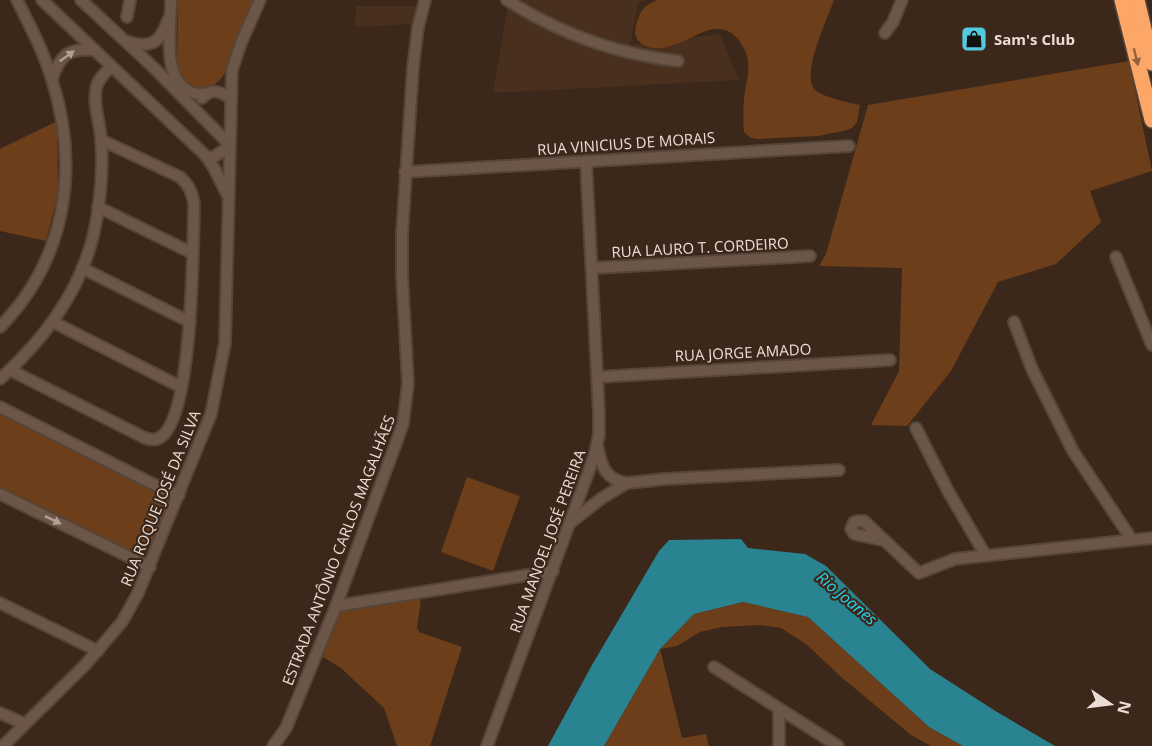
<svg xmlns="http://www.w3.org/2000/svg" width="1152" height="746" font-family="'Open Sans',sans-serif">
  <style>
    .built { fill: #49301e }
    .green { fill: #6c3e1a }
    .water { fill: #298391 }
    .lines { fill: none; stroke-linecap: round; stroke-linejoin: round }
    .minor-casing { stroke: #56463a; stroke-width: 14 }
    .highway-casing { stroke: #56463a; stroke-width: 18 }
    .minor { stroke: #6c5647; stroke-width: 10 }
    .highway { stroke: #fca768; stroke-width: 15 }
    .oneway { fill: #b2a095 }
    .oneway2 { fill: #92613e }
    .labels { text-anchor: middle; dominant-baseline: central; stroke-width: 4.5; stroke-linejoin: round; paint-order: stroke }
    .poi-label { font-size: 15px; font-weight: bold; fill: #ebddd5; stroke: #3c281b; text-anchor: start }
    .street-label { font-size: 15px; fill: #ebddd5; stroke: #3c281b }
    .water-label { font-size: 16px; font-style: italic; fill: #1fd7f0; stroke: #3c281b }
  </style>
  <rect width="100%" height="100%" fill="#3c281b"/>
  <g class="built">
    <polygon points="509,0 646,0 638,3 630,45 720,34 739,80 493,93"/>
    <polygon points="356,6 419,6 414,24 355,27"/>
  </g>
  <g class="green">
    <path d="M178,0H256L225,73C214,90 202,90 185,87L177,72Z"/>
    <path d="M657,0H834C828,18 800,75 815,90C823,97 849,103 860,105L857,122L852,128L843,131L818,136L759,139L751,138L744,132C743,119 743,105 745,91C749,72 752,57 738,39C733,33 726,29 718,29C696,28 666,61 641,43C631,36 636,23 640,14C644,6 649,4 657,0Z"/>
    <polygon points="1129,61 1152,171 1090,191 1101,222 1056,264 998,282 951,371 907,426 871,425 899,371 902,268 819,266 826,254 868,105"/>
    <polygon points="57,121 58,194 46,241 0,231 0,149"/>
    <path d="M0,410L163,491L170,504C160,529 157,555 123,548L0,487Z"/>
    <polygon points="467,477 520,496 493,571 441,552"/>
    <polygon points="417,599 421,601 417,627 419,632 462,647 430,746 397,746 384,708 341,668 323,657 340,610"/>
    <polygon points="743,602 808,617 929,727 963,746 931,746 911,735 840,676 806,644 781,628 761,625 722,627 700,632 677,646 660,649 682,738 706,734 709,746 604,746 660,649 694,614"/>
  </g>
  <polygon class="water" points="741,539 748,548 805,554 826,566 930,669 997,712 1055,746 963,746 929,727 808,617 743,602 694,614 660,649 604,746 548,746 592,665 659,551 669,540"/>
  <g class="lines">
    <defs>
      <g id="minor">
        <polyline points="42,0 206,156 214,168 227,194"/>
        <polyline points="81,0 153,67 229,144"/>
        <path d="M171,0C171,31 158,97 206,94"/>
        <path d="M507,0C560,34 616,54 678,61"/>
        <polyline points="127,17 130,0"/>
        <polyline points="885,33 893,22 902,0"/>
        <path d="M126,41C149,49 160,44 168,20"/>
        <path d="M52,79C60,55 68,48 94,50"/>
        <path d="M202,98C211,88 220,91 230,98"/>
        <polyline points="206,156 212,158 229,147"/>
        <polyline points="405,172 849,146"/>
        <polyline points="98,207 192,253"/>
        <polyline points="1116,257 1152,345"/>
        <polyline points="82,268 190,322"/>
        <polyline points="593,268 810,256"/>
        <polyline points="53,322 181,387"/>
        <polyline points="1014,322 1032,369 1073,451 1132,540"/>
        <path d="M0,327C66,260 80,168 52,80C44,52 30,26 17,0"/>
        <path d="M10,370L145,438C151,440 157,441 162,436C193,412 193,246 194,204C192,192 189,185 180,177L101,140"/>
        <polyline points="598,377 890,360"/>
        <path d="M0,379C48,336 87,282 97,217C101,192 103,164 101,139C100,123 93,105 96,89C97,80 105,73 111,67"/>
        <polyline points="0,407 163,489 179,495"/>
        <polyline points="916,428 948,491 986,556"/>
        <path d="M598,448C601,466 606,480 627,483"/>
        <polyline points="0,494 150,567"/>
        <polyline points="570,523 602,498 627,483 665,479 839,470"/>
        <polyline points="882,540 854,534 851,529 854,522 858,521 864,521 919,573 955,559 1152,538"/>
        <polyline points="0,603 98,651"/>
        <polyline points="336,606 553,571"/>
        <polyline points="714,667 838,746"/>
        <polyline points="779,709 779,746"/>
        <polyline points="0,713 25,724"/>
        <polyline points="3,746 85,665 122,622 138,593 211,414 225,343 232,70 241,43 260,0"/>
        <polyline points="273,746 286,728 336,606 403,424 408,383 402,275 402,234 413,68 418,27 425,0"/>
        <polyline points="487,746 594,457 599,435 599,413 586,161"/>
      </g>
      <g id="highway">
        <polyline points="1122,0 1152,120"/>
        <polyline points="1137,0 1152,63"/>
      </g>
    </defs>
    <use href="#minor" class="minor-casing"/>
    <use href="#highway" class="highway-casing"/>
    <use href="#minor" class="minor"/>
    <use href="#highway" class="highway"/>
  </g>
  <defs><path id="oneway-solid" d="M-6-.8H1V-3.2L6.5 0L1 3.2V.8H-6Z" transform="scale(1.5)"/></defs>
  <g class="oneway">
    <use href="#oneway-solid" transform="translate(67 56) rotate(-36)"/>
    <use href="#oneway-solid" transform="translate(53 520) rotate(26)"/>
  </g>
  <use class="oneway2" href="#oneway-solid" transform="translate(1136 57) rotate(76)"/>
  <defs>
    <symbol id="shop-square" viewBox="-11 -11 22 22"><rect x="-9" y="-9" width="18" height="18" rx="4" fill="#54cade" stroke="#3c281b"/><path d="M-5-2.5h2.3a2.7 3.5 0 0 1 5.4 0H5L5.5 6h-11ZM-1.5-2.5h3a1.5 2.3 0 0 0-3 0Z" fill="#111"/></symbol>
  </defs>
  <g fill-rule="evenodd">
    <use href="#shop-square" x="959" y="24" width="30" height="30"/>
  </g>
  <g class="labels">
    <g class="poi-label">
      <text x="994" y="39">Sam's Club</text>
    </g>
    <g class="street-label">
      <text transform="translate(626 143) rotate(-4)">RUA VINICIUS DE MORAIS</text>
      <text transform="translate(700 247) rotate(-3)">RUA LAURO T. CORDEIRO</text>
      <text transform="translate(743 352) rotate(-3)">RUA JORGE AMADO</text>
      <text transform="translate(160 498) rotate(-68)">RUA ROQUE JOSÉ DA SILVA</text>
      <text transform="translate(547 541) rotate(-70)">RUA MANOEL JOSÉ PEREIRA</text>
      <text transform="translate(338 550) rotate(-69)">ESTRADA ANTÔNIO CARLOS MAGALHÃES</text>
    </g>
    <g class="water-label">
      <text transform="translate(847 598) rotate(40)">Rio Joanes</text>
    </g>
  </g>
  <g transform="translate(1110 704) rotate(104)" stroke="#3c281b" stroke-width="4.5" paint-order="stroke">
  <path d="M0-4.5L10 22L0 15L-10 22Z" fill="#ebddd5"/>
  <text y="-9" font-size="16" font-weight="bold" text-anchor="middle" fill="#ebddd5">N</text>
  </g>
</svg>
